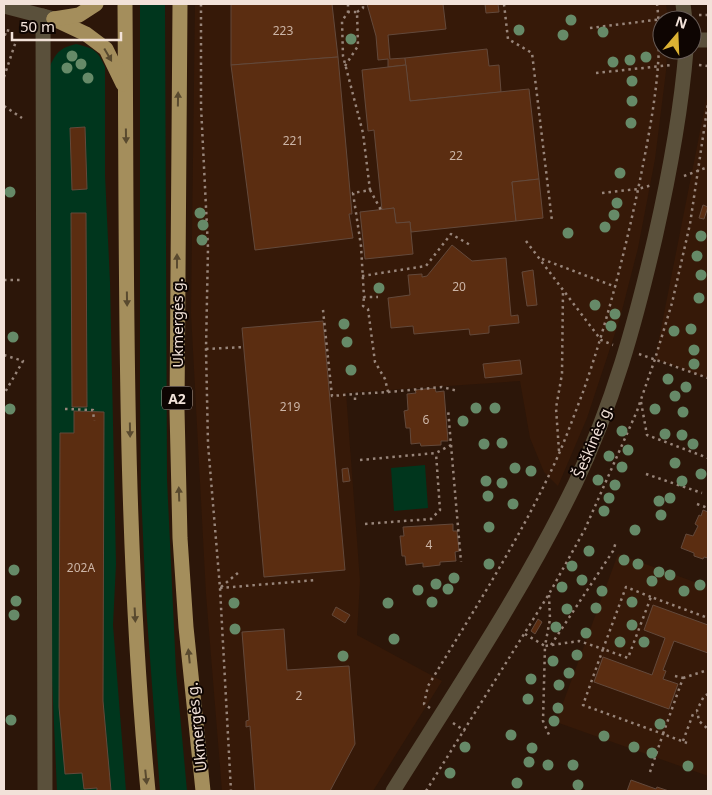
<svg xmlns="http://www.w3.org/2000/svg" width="712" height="795" font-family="'Noto Sans',sans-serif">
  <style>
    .built { fill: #361908 }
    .green { fill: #00361d }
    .building { fill: #5b2d11; stroke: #63493b }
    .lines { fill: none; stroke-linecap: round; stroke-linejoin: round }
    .path { stroke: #98857a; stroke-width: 2.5; stroke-dasharray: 2.5 4; stroke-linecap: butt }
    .minor { stroke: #5a503b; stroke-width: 15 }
    .tertiary { stroke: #5a503b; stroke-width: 15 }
    .trunk { stroke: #a48e5c; stroke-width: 15 }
    .tree { fill: #668a68 }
    .oneway { fill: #594a2f }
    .labels { text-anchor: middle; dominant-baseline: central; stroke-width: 4; stroke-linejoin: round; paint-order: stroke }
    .number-label { font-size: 12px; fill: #ccb5a7 }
    .shield { fill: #0e0502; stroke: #aea098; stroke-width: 1 }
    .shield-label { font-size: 14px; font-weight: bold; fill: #f2e2d9 }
    .street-label { font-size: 15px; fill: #f2e2d9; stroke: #0e0502 }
  </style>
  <rect width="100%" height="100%" fill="#2c1609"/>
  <g class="built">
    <polygon points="195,4 666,4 668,20 662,20 662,50 667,50 666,71 655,159 638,248 620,318 587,418 558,486 544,472 530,438 520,381 346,393 360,581 357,635 442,681 373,791 222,791 206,594 191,313"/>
    <polygon points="708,91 708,378 655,359"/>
    <polygon points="618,554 708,587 708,776 556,722"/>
  </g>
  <g class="green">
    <polygon points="140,4 165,4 167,479 176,671 187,791 160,791 146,605 141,490 140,397"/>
    <path d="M76,44C93,48 98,50 105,67V175L110,282L116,564L113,625L126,791H57L52,679L50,66C57,51 61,48 76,44Z"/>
    <polygon points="425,465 428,508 394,511 391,468"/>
  </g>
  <g class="building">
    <polygon points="231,4 332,4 338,57 231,65"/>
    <polygon points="367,4 443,4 446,29 388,35 390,59 405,58 406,65 388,67 388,59 378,60 376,36"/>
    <polygon points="485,4 498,4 499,12 486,13"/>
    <polygon points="487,49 489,66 499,65 501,92 410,101 405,58"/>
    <polygon points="338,57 352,214 349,214 353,238 255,250 231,65"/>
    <polygon points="406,65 410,101 529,89 539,179 512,182 516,221 411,232 410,222 396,223 394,208 382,210 374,130 368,131 362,70"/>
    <polygon points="85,127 87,189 72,190 70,128"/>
    <polygon points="539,179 543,218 516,221 512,182"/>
    <polygon points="703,205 708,207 704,219 699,218"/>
    <polygon points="394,208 396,223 410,222 413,254 365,259 360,212"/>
    <polygon points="71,213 86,213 87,407 72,407"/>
    <polygon points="452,245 472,261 506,258 511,316 518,315 519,323 489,326 489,333 470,335 469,329 414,334 413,326 391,328 388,298 410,295 408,275 422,274 422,277 427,276"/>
    <polygon points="533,270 537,305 527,306 522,272"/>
    <polygon points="323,321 345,570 264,577 242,328"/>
    <polygon points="520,360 522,374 485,378 483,364"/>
    <polygon points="435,388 436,392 444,391 448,441 441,441 441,445 421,446 420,443 411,444 410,428 406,428 404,411 408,410 407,394 416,393 415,390"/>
    <polygon points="74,411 104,412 103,701 111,791 97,791 97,788 84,789 82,773 65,774 59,707 60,433 74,433"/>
    <polygon points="348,468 350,481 343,482 342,469"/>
    <polygon points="703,510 708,512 708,558 704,557 703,559 694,556 694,553 681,548 686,534 693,536 698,526 695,524 699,515 701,516"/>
    <polygon points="453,524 453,531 457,531 459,551 455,552 456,561 440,562 440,565 423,567 423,563 406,565 405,556 402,556 400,536 404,536 403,527"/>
    <polygon points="653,605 708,625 708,653 674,641 663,670 666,671 663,679 678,684 669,709 594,682 603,657 652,675 665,638 644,630"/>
    <polygon points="336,607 350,615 345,623 332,615"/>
    <polygon points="538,619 542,622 535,634 531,631"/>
    <polygon points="284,629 287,670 349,666 355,744 330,791 255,791 250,726 246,727 246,721 249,720 242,632"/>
    <polygon points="631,780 656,789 657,787 669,791 624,791 627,791"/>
  </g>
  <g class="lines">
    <g class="path">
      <polyline points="201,4 201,106 208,248 206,349 208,444 220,588 231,791"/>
      <polyline points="348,4 348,12 342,21 343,56 363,133 370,190 353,193 361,246 364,297 378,297"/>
      <polyline points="504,4 508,39 532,53 552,221"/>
      <polyline points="357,12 363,8 363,4"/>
      <polyline points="699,15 708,15"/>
      <polyline points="590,28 671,18"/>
      <polyline points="4,34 7,35 9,26"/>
      <polyline points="699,65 708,66"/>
      <polyline points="345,66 358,46 357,12 348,12"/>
      <polyline points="596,73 671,65"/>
      <polyline points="4,77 16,41"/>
      <polyline points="4,106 22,118"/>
      <polyline points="684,176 708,167"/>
      <polyline points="370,190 381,210"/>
      <polyline points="602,193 638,189 652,185"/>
      <polyline points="526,241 601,340 613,345"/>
      <polyline points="542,259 616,287"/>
      <polyline points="362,276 426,266 451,234 472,246"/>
      <polyline points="4,280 23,280"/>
      <polyline points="323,310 332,396 355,394"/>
      <polyline points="206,349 244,347"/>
      <polyline points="639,354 708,378"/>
      <polyline points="4,355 23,361 4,394"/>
      <polyline points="388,392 442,387 458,391"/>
      <polyline points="355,400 355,394 388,392 385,379 375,362 368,309 363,306 364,297"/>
      <polyline points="641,402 647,435 708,458"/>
      <polyline points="65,409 93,410 94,421"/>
      <polyline points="451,445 461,562"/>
      <polyline points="559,451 556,408 562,374 563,290"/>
      <polyline points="360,460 436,453 451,445 448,409"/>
      <polyline points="646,474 702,493"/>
      <polyline points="697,504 708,508"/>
      <polyline points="365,524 431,519 440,510 436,453"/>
      <polyline points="221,587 239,572"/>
      <polyline points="220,588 317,580"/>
      <polyline points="549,595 550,619 545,646 579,641 603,649 626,587 651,597"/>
      <polyline points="525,634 545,646 543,721 550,737"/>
      <polyline points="551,645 613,551 616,542"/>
      <polyline points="675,676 683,678 663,734 687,743"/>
      <polyline points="683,678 708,670"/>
      <polyline points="708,694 704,696 697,710 699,721 708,729"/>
      <path d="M430,708L424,704L428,686C471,615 516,545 552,469C564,444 573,418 583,392C607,323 625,252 640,180C651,124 664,61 657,4"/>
      <polyline points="453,723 465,731"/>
      <polyline points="683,741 693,714 697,713"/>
      <polyline points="650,772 663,734 583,705 603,649 628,658 651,597 708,618"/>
      <polyline points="426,791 549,594 585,529 637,411 655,359 672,303 690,224 708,103"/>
    </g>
    <polyline class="minor" points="43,16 45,791"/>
    <g class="tertiary">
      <polyline points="683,4 685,20"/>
      <polyline points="4,6 54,19"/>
      <polyline points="692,40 708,40"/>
      <path d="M393,791C456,690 523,591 575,484C613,404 635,324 655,238C669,176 681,114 686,50"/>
    </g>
    <g class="trunk">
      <path d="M125,4C127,266 123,530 148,791"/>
      <polyline points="180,4 177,410 180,538 186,627 203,791"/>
      <polyline points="54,19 86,34 106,49 123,84"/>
      <polyline points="54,19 79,15 96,4"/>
    </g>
  </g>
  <g class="tree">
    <circle cx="571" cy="20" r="5.5"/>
    <circle cx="519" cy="30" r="5.5"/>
    <circle cx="603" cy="32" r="5.5"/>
    <circle cx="563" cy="35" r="5.5"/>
    <circle cx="351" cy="39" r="5.5"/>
    <circle cx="72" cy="56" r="5.5"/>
    <circle cx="646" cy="57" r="5.5"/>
    <circle cx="630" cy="60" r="5.5"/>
    <circle cx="613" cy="62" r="5.5"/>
    <circle cx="81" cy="64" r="5.5"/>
    <circle cx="67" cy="68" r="5.5"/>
    <circle cx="88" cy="78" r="5.5"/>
    <circle cx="632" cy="81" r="5.5"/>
    <circle cx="632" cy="101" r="5.5"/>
    <circle cx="631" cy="123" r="5.5"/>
    <circle cx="620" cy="173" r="5.5"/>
    <circle cx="10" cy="192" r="5.5"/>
    <circle cx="617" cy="203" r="5.5"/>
    <circle cx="200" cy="213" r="5.5"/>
    <circle cx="614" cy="215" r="5.5"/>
    <circle cx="203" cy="225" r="5.5"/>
    <circle cx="605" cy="227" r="5.5"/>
    <circle cx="568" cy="233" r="5.5"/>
    <circle cx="701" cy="236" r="5.5"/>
    <circle cx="202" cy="240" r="5.5"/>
    <circle cx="697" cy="256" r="5.5"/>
    <circle cx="701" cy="275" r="5.5"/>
    <circle cx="379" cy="288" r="5.5"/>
    <circle cx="699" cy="298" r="5.5"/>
    <circle cx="595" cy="305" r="5.5"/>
    <circle cx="615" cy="314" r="5.5"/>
    <circle cx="344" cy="324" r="5.5"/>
    <circle cx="611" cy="326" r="5.5"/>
    <circle cx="691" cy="329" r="5.5"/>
    <circle cx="674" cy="331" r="5.5"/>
    <circle cx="13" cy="337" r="5.5"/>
    <circle cx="347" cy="342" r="5.5"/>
    <circle cx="694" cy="350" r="5.5"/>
    <circle cx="694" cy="364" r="5.5"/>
    <circle cx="351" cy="370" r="5.5"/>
    <circle cx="668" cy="379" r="5.5"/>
    <circle cx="686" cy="387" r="5.5"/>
    <circle cx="675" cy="396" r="5.5"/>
    <circle cx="476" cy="408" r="5.5"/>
    <circle cx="495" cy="408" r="5.5"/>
    <circle cx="10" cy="409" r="5.5"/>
    <circle cx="655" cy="409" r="5.5"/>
    <circle cx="683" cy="412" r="5.5"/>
    <circle cx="463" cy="421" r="5.5"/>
    <circle cx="622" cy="431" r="5.5"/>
    <circle cx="665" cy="434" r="5.5"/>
    <circle cx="682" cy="435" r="5.5"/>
    <circle cx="502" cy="443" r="5.5"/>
    <circle cx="484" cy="444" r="5.5"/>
    <circle cx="693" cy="444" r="5.5"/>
    <circle cx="628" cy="450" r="5.5"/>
    <circle cx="609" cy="456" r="5.5"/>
    <circle cx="675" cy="463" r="5.5"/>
    <circle cx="622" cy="467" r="5.5"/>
    <circle cx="515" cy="468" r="5.5"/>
    <circle cx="531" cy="471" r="5.5"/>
    <circle cx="701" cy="474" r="5.5"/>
    <circle cx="598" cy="480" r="5.5"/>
    <circle cx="486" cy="481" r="5.5"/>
    <circle cx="682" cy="481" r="5.5"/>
    <circle cx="502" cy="483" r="5.5"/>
    <circle cx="615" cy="485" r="5.5"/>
    <circle cx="488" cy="496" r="5.5"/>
    <circle cx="609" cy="498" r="5.5"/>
    <circle cx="670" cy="498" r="5.5"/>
    <circle cx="659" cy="501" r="5.5"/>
    <circle cx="513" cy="504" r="5.5"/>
    <circle cx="604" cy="511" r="5.5"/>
    <circle cx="661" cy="515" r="5.5"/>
    <circle cx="489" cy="527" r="5.5"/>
    <circle cx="635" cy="530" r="5.5"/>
    <circle cx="589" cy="551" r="5.5"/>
    <circle cx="624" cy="560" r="5.5"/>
    <circle cx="489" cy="564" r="5.5"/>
    <circle cx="638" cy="564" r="5.5"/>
    <circle cx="572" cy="566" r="5.5"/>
    <circle cx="14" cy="570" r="5.5"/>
    <circle cx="659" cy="572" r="5.5"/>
    <circle cx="670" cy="575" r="5.5"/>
    <circle cx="454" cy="578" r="5.5"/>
    <circle cx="582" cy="580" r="5.5"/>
    <circle cx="652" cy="581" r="5.5"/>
    <circle cx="436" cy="584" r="5.5"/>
    <circle cx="700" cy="585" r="5.5"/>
    <circle cx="562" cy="587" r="5.5"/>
    <circle cx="448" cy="589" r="5.5"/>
    <circle cx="418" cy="590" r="5.5"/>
    <circle cx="602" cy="591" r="5.5"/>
    <circle cx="684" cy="591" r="5.5"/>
    <circle cx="16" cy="601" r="5.5"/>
    <circle cx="432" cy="602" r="5.5"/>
    <circle cx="632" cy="602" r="5.5"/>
    <circle cx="234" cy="603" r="5.5"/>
    <circle cx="388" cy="603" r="5.5"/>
    <circle cx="596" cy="608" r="5.5"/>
    <circle cx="567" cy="609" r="5.5"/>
    <circle cx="14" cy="615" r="5.5"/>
    <circle cx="632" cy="625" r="5.5"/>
    <circle cx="556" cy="627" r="5.5"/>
    <circle cx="235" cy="629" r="5.5"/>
    <circle cx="586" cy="633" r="5.5"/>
    <circle cx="394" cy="639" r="5.5"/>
    <circle cx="620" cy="642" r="5.5"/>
    <circle cx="644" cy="642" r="5.5"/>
    <circle cx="577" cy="655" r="5.5"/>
    <circle cx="343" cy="656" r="5.5"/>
    <circle cx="553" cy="661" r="5.5"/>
    <circle cx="569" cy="673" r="5.5"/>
    <circle cx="531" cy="679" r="5.5"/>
    <circle cx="559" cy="685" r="5.5"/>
    <circle cx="528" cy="699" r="5.5"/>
    <circle cx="558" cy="708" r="5.5"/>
    <circle cx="11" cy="720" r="5.5"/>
    <circle cx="554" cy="721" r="5.5"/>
    <circle cx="660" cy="724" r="5.5"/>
    <circle cx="511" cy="735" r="5.5"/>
    <circle cx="604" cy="736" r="5.5"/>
    <circle cx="465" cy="747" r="5.5"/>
    <circle cx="634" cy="747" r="5.5"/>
    <circle cx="532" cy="748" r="5.5"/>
    <circle cx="652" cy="753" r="5.5"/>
    <circle cx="529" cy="762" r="5.5"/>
    <circle cx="548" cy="765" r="5.5"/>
    <circle cx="573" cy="765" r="5.5"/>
    <circle cx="688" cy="766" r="5.5"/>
    <circle cx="450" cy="773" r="5.5"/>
    <circle cx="517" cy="783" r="5.5"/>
    <circle cx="578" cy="785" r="5.5"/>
  </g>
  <defs><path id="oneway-solid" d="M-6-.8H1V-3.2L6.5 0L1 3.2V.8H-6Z" transform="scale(1.25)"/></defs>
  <g class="oneway">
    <use href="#oneway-solid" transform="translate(108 55) rotate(60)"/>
    <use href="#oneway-solid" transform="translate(178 99) rotate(-89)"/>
    <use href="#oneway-solid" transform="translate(126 136) rotate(89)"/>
    <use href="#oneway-solid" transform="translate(177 261) rotate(-90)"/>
    <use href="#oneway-solid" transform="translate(127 299) rotate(89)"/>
    <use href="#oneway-solid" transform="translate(130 430) rotate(89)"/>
    <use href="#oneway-solid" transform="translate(179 494) rotate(-92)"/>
    <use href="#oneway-solid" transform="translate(135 615) rotate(87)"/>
    <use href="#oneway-solid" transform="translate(189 656) rotate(-96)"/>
    <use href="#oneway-solid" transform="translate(146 777) rotate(84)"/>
  </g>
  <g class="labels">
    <g class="number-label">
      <text x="283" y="30">223</text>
      <text x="293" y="140">221</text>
      <text x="456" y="155">22</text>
      <text x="459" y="286">20</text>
      <text x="290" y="406">219</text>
      <text x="426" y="419">6</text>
      <text x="429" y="544">4</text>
      <text x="81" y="567">202A</text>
      <text x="299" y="695">2</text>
    </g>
    <rect class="shield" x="162" y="386.5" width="30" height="23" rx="4"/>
    <g class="shield-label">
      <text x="177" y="398">A2</text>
    </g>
    <g class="street-label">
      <text transform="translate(177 323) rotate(-90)">Ukmergės g.</text>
      <text transform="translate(592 441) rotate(-67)">Šeškinės g.</text>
      <text transform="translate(196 727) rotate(-96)">Ukmergės g.</text>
    </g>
  </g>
  <rect width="712" height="795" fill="none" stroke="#f2e2d9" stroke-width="10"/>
  <g transform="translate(677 35) rotate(19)"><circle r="24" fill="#0e0502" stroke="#695d58"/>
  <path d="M0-4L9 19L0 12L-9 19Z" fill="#dcb233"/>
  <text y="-8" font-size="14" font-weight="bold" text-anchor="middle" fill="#f2e2d9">N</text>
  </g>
  <path d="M12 32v8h109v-8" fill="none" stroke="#f2e2d9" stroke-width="2.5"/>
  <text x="20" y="32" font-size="15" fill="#f2e2d9" stroke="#0e0502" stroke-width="4" paint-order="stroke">50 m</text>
</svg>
